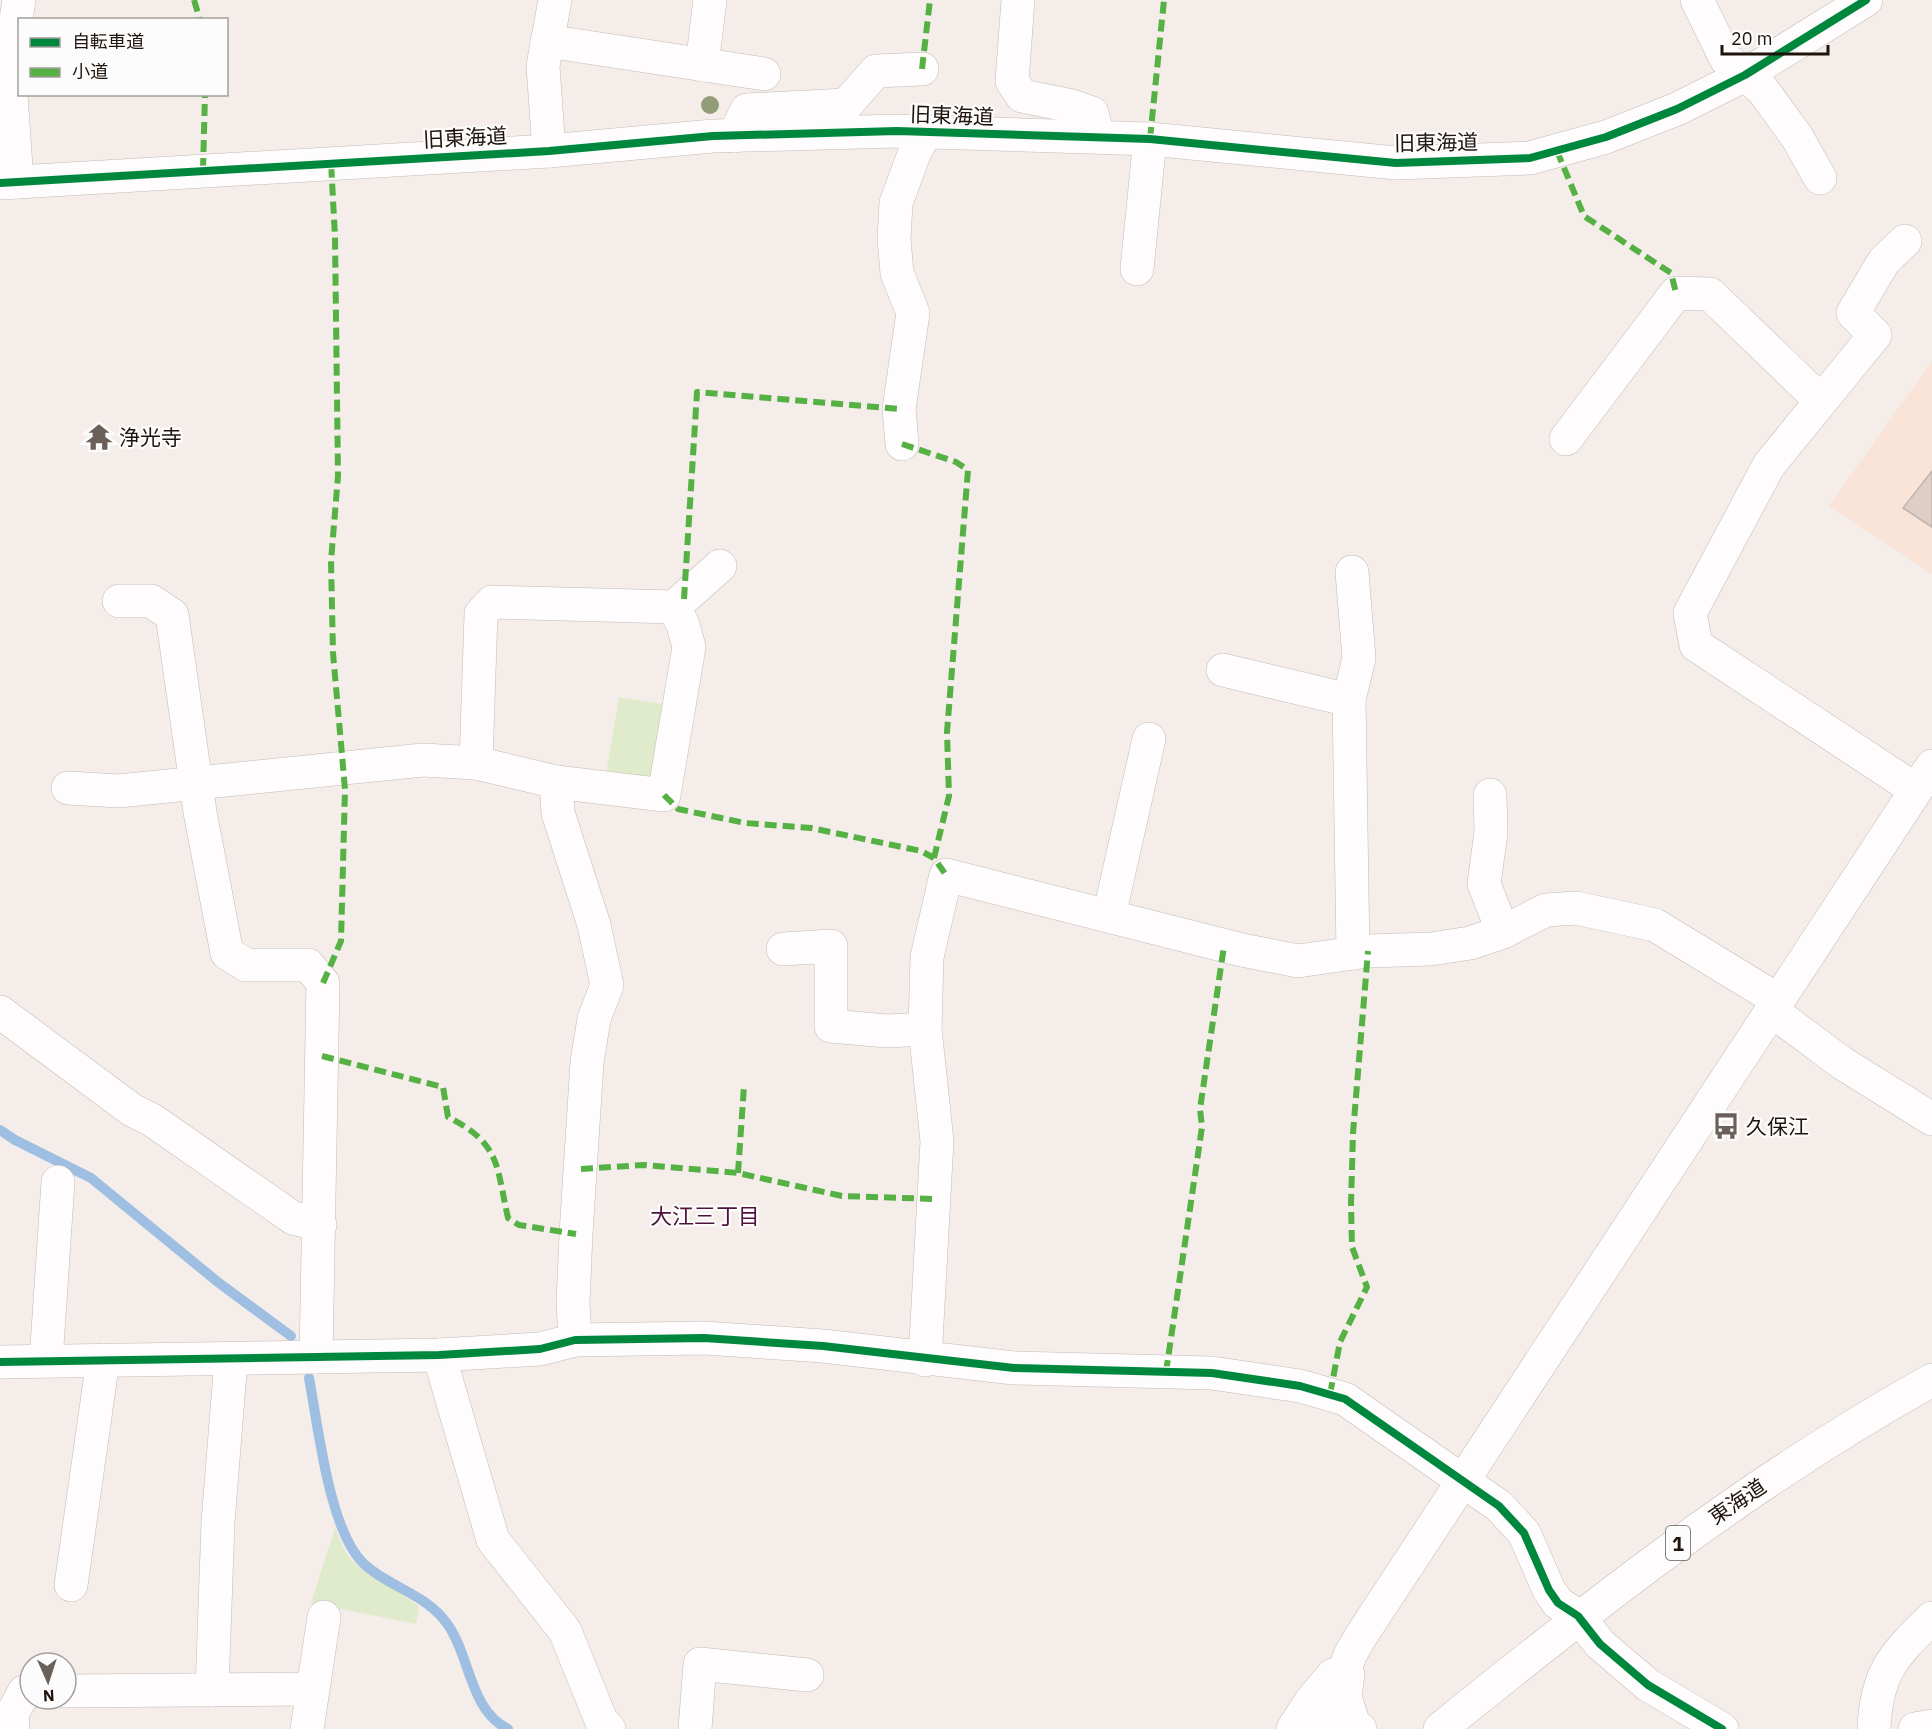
<svg xmlns="http://www.w3.org/2000/svg" width="1932" height="1729" font-family="'IBM Plex Sans','Noto Sans JP',sans-serif">
  <style>
    .built { fill: #fae4d8 }
    .green { fill: #e0ebcb }
    .lines { fill: none; stroke-linecap: round; stroke-linejoin: round }
    .stream { stroke: #9ebfe1; stroke-width: 10 }
    .building { fill: #decec6; stroke: #bfb5b0; stroke-width: 1.5 }
    .minor-casing { stroke: #c4bab5; stroke-width: 34 }
    .highway-casing { stroke: #c4bab5; stroke-width: 34 }
    .minor { stroke: #fefcfc; stroke-width: 33 }
    .highway { stroke: #fefcfc; stroke-width: 33 }
    .quiet { stroke: #55b144; stroke-width: 6; stroke-dasharray: 12 6; stroke-linecap: butt }
    .cycleway-casing { stroke: #fcfcfc; stroke-width: 11 }
    .cycleway { stroke: #00873e; stroke-width: 8 }
    .tree { fill: #929d78 }
    .labels { text-anchor: middle; dominant-baseline: central; stroke-width: 4.5; stroke-linejoin: round; paint-order: stroke }
    .shield { fill: #fcfcfc; stroke: #615954; stroke-width: 1.5 }
    .shield-label { font-size: 20px; font-weight: bold; fill: #1f130c }
    .street-label { font-size: 21px; fill: #1f130c; stroke: #fcfcfc }
    .poi-label { font-size: 21px; fill: #1f130c; stroke: #fcfcfc; text-anchor: start }
    .neighbourhood-label { font-size: 22px; fill: #4e133b; stroke: #fcfcfc }
  </style>
  <rect width="100%" height="100%" fill="#f5ede9"/>
  <polygon class="built" points="1932,361 1932,574 1829,506"/>
  <g class="green">
    <polygon points="619,697 671,705 659,773 642,780 606,774"/>
    <path d="M335,1528C339,1537 343,1549 350,1558C366,1579 399,1588 419,1607L416,1624L311,1603Z"/>
  </g>
  <g class="lines">
    <g class="stream">
      <polyline points="0,1130 15,1140 91,1178 219,1283 291,1336"/>
      <path d="M309,1378C318,1425 329,1531 364,1564C390,1588 427,1594 448,1625C470,1656 470,1711 508,1729"/>
    </g>
  </g>
  <polygon class="building" points="1932,471 1932,527 1903,508"/>
  <g class="lines">
    <defs>
      <g id="minor">
        <polyline points="1018,0 1012,81 1022,96 1072,106 1092,113 1098,137"/>
        <polyline points="1697,0 1726,59 1762,89 1797,137 1820,178"/>
        <polyline points="547,41 764,74"/>
        <polyline points="702,65 710,0"/>
        <polyline points="734,136 747,110 846,105 876,71 922,69"/>
        <polyline points="549,151 543,66 555,0"/>
        <polyline points="17,182 9,66 19,0"/>
        <polyline points="0,183 549,151 713,136 897,131 1150,139 1396,163 1530,158 1606,137 1677,109 1745,75 1866,0"/>
        <polyline points="1905,241 1884,261 1853,313 1875,335 1769,465 1690,613 1696,645 1916,790"/>
        <polyline points="1137,269 1150,139"/>
        <polyline points="1566,439 1676,293 1710,294 1820,400"/>
        <polyline points="902,444 899,409 913,313 897,273 894,239 896,203 914,154 925,133"/>
        <polyline points="1352,572 1359,658 1349,700 1353,953"/>
        <polyline points="119,601 151,601 172,615 200,812 227,953 246,965 308,965 323,983 316,1357"/>
        <polyline points="1223,670 1349,700"/>
        <polyline points="476,763 481,614 492,602 674,607 720,566"/>
        <polyline points="556,782 558,813 594,925 607,985 594,1019 587,1062 576,1234 573,1303 575,1340"/>
        <polyline points="68,788 119,791 423,760 476,763 556,782 664,795 689,647 683,625 674,607"/>
        <polyline points="1490,795 1491,832 1484,884 1503,932"/>
        <polyline points="1109,916 1149,739"/>
        <polyline points="783,949 831,946 831,1026 887,1031 925,1029"/>
        <polyline points="1771,1010 1842,1063 1932,1119"/>
        <polyline points="0,1012 132,1110 152,1120 293,1218 320,1225"/>
        <polyline points="439,1355 493,1540 565,1631 601,1720 609,1729"/>
        <polyline points="925,1360 937,1141 925,1029 927,957 946,875 1242,950 1298,961 1368,951 1431,949 1470,943 1503,932 1546,910 1576,908 1655,925 1778,1000"/>
        <polyline points="46,1361 58,1182"/>
        <polyline points="0,1362 439,1355 540,1349 575,1340 704,1338 823,1346 1014,1368 1212,1373 1300,1386 1345,1399 1499,1506 1524,1533 1549,1590 1558,1603 1578,1616 1600,1644 1648,1685 1722,1729"/>
        <polyline points="71,1585 103,1360"/>
        <polyline points="1348,1674 1345,1697 1354,1725 1360,1729"/>
        <polyline points="212,1690 218,1522 231,1360"/>
        <polyline points="66,1691 312,1689"/>
        <polyline points="13,1729 12,1714 24,1692 30,1692"/>
        <polyline points="307,1729 324,1617"/>
        <polyline points="695,1729 700,1664 807,1675"/>
        <polyline points="1293,1729 1311,1701 1333,1675"/>
        <polyline points="1324,1729 1350,1655 1361,1636 1932,766"/>
        <path d="M1874,1729C1876,1674 1893,1655 1932,1618"/>
        <polyline points="1915,1729 1932,1726"/>
      </g>
      <path id="highway" d="M1440,1729C1598,1601 1754,1479 1932,1380"/>
    </defs>
    <use href="#minor" class="minor-casing"/>
    <use href="#highway" class="highway-casing"/>
    <use href="#minor" class="minor"/>
    <use href="#highway" class="highway"/>
    <g class="quiet">
      <polyline points="194,0 200,20"/>
      <polyline points="922,69 930,0"/>
      <polyline points="1150,139 1164,0"/>
      <polyline points="1557,151 1584,216 1671,273 1676,293"/>
      <polyline points="203,170 205,94"/>
      <polyline points="902,444 956,462 968,470 947,732 949,796 934,858"/>
      <polyline points="684,599 697,392 899,409"/>
      <polyline points="664,795 678,809 745,823 811,828 921,851 934,858 946,875"/>
      <polyline points="323,983 341,941 345,789 333,653 331,561 338,476 335,237 331,162"/>
      <path d="M322,1056L443,1087L448,1117C501,1144 496,1165 508,1218L519,1225L576,1234"/>
      <polyline points="581,1169 644,1165 738,1173 842,1196 935,1199"/>
      <polyline points="738,1173 744,1086"/>
      <polyline points="1166,1372 1202,1127 1200,1109 1224,946"/>
      <polyline points="1330,1394 1340,1342 1367,1287 1352,1247 1351,1204 1353,1133 1368,951"/>
    </g>
    <defs>
      <g id="cycleway">
        <polyline points="0,183 549,151 713,136 897,131 1150,139 1396,163 1530,158 1606,137 1677,109 1745,75 1866,0"/>
        <polyline points="0,1362 439,1355 540,1349 575,1340 704,1338 823,1346 1014,1368 1212,1373 1300,1386 1345,1399 1499,1506 1524,1533 1549,1590 1558,1603 1578,1616 1600,1644 1648,1685 1722,1729"/>
      </g>
    </defs>
    <use href="#cycleway" class="cycleway-casing"/>
    <use href="#cycleway" class="cycleway"/>
  </g>
  <circle class="tree" cx="710" cy="105" r="9"/>
  <defs>
    <symbol id="temple-bare" viewBox="-9 -9 18 18"><path d="M0-6L5-2H3V0L6.5 2.5H4V6H1.5V3h-3V6H-4V2.5H-6.5L-3 0V-2H-5Z" fill="#6a5f59" stroke="#fcfcfc" stroke-width="2.5" paint-order="stroke"/></symbol>
    <symbol id="bus-bare" viewBox="-9 -9 18 18"><path d="M-5-6H5V4H4V6H2V4H-2V6H-4V4H-5ZM-3.5-4V0h7V-4ZM-3.5 1.2v1.5H-2V1.2ZM2 1.2v1.5H3.5V1.2Z" fill="#6a5f59" stroke="#fcfcfc" stroke-width="2.5" paint-order="stroke"/></symbol>
  </defs>
  <g fill-rule="evenodd">
    <use href="#temple-bare" x="80" y="418" width="38" height="38"/>
    <use href="#bus-bare" x="1707" y="1107" width="38" height="38"/>
  </g>
  <g class="labels">
    <rect class="shield" x="1666" y="1526" width="24" height="34" rx="4.5"/>
    <g class="shield-label">
      <text x="1678" y="1543">1</text>
    </g>
    <g class="street-label">
      <text transform="translate(952 115) rotate(2)">旧東海道</text>
      <text transform="translate(465 137) rotate(-3)">旧東海道</text>
      <text transform="translate(1436 142) rotate(-1)">旧東海道</text>
      <text transform="translate(1737 1501) rotate(-34)">東海道</text>
    </g>
    <g class="poi-label">
      <text x="119" y="437">浄光寺</text>
      <text x="1746" y="1126">久保江</text>
    </g>
    <g class="neighbourhood-label">
      <text x="705" y="1215">大江三丁目</text>
    </g>
  </g>
  <rect x="18" y="18" width="210" height="78" fill="#fcfcfc" stroke="#a49f9c" stroke-width="1.5"/>
  <rect x="30" y="38" width="30" height="9" fill="#00873e" stroke="#a49f9c" stroke-width="1.5"/>
  <text x="72" y="48" font-size="18" fill="#1f130c">自転車道</text>
  <rect x="30" y="68" width="30" height="9" fill="#55b144" stroke="#a49f9c" stroke-width="1.5"/>
  <text x="72" y="78" font-size="18" fill="#1f130c">小道</text>
  <g transform="translate(48 1681) rotate(177)"><circle r="28" fill="#fcfcfc" stroke="#a49f9c" stroke-width="1.5"/>
  <path d="M0-4.5L10 22L0 15L-10 22Z" fill="#6a5f59"/>
  <text y="-9" font-size="16" font-weight="bold" text-anchor="middle" fill="#1f130c">N</text>
  </g>
  <path d="M1722 45v9h106v-9" fill="none" stroke="#1f130c" stroke-width="3"/>
  <text x="1731" y="45" font-size="18" fill="#1f130c" stroke="#fcfcfc" stroke-width="4.5" paint-order="stroke">20 m</text>
</svg>
